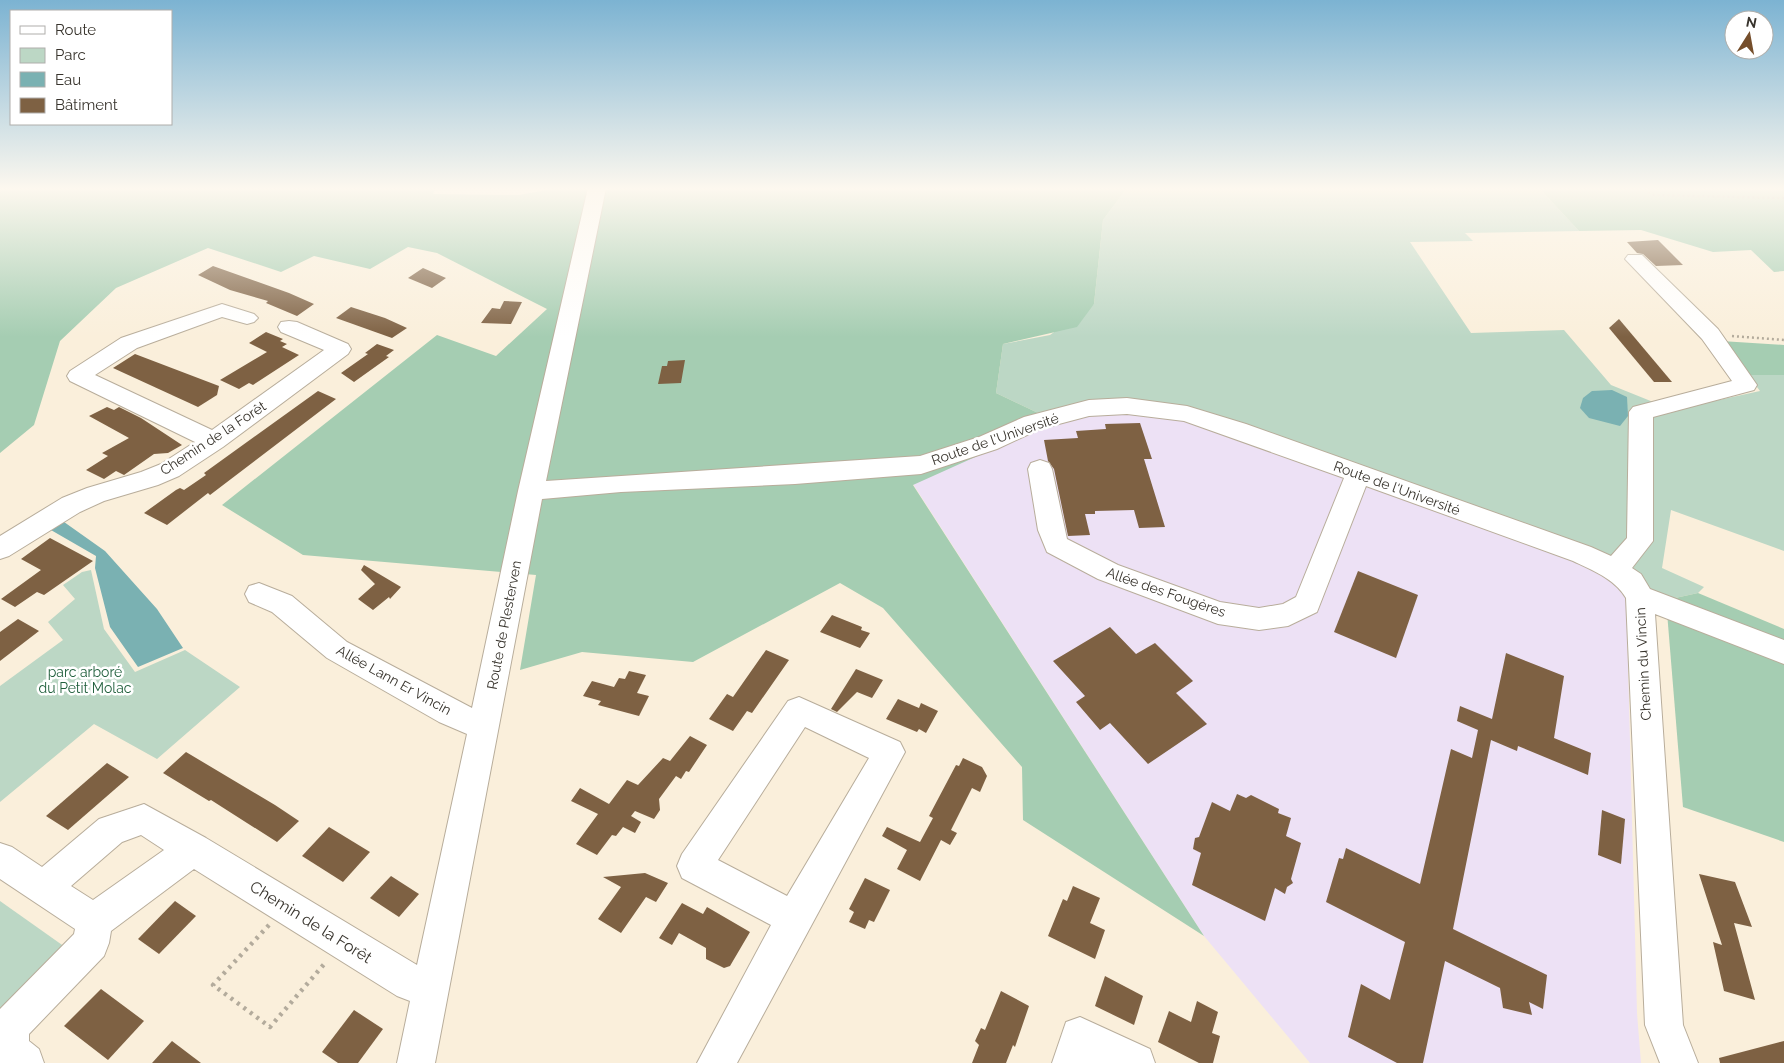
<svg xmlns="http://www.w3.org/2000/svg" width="1784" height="1063" font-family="Raleway,sans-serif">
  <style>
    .education { fill: #ede1f5 }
    .green { fill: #bcd7c5 }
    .forest { fill: #a5cdb2 }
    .water { fill: #7ab1b2 }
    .building { fill: #7e6143 }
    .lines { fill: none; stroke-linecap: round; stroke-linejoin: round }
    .minor-casing { stroke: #b8ad9b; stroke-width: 2 }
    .path-far1 { stroke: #b3ab9c; stroke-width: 2.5; stroke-dasharray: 2 3; stroke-linecap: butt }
    .path { stroke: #b3ab9c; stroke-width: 4.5; stroke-dasharray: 3 5; stroke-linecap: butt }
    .minor { fill: #fff; fill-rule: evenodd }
    .labels { text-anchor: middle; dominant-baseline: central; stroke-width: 5; stroke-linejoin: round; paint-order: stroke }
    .street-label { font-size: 14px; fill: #38342d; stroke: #fff }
    .park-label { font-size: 14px; fill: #205f3c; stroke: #fff }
    .near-street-label { font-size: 16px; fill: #38342d; stroke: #fff }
  </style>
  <rect width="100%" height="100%" fill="#faefdb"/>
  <polygon class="education" points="1131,411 1198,421 1605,569 1626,587 1637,1013 1641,1063 1310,1063 1204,936 913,484 1055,421 1092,413"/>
  <g class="green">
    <polygon points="1127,188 1539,188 1579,231 1465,233 1473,241 1410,242 1471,333 1564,330 1611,385 1673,410 1760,391 1748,375 1784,375 1784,551 1671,510 1662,568 1704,587 1698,593 1666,600 1605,569 1198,421 1131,411 1092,413 1055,421 996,393 1003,344 1050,335 1094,304 1103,220"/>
    <polygon points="91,570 104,629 135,672 185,650 240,687 157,759 94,724 0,802 0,686 63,640 48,622 75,599 63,585 82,572"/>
    <polygon points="0,901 65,947 0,1025"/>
  </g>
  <g class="forest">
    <polygon points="0,188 435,188 433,194 519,195 557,188 1127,188 1103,220 1094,304 1077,327 1003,344 996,393 1055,421 913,485 1204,936 1023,820 1022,767 883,608 840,583 693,662 582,652 520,670 536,575 303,555 222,505 437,335 496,356 547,309 437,253 408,247 370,269 314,256 281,272 208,248 116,288 60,341 34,425 0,453"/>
    <polygon points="1539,188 1784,188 1784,271 1774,272 1751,250 1713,252 1641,230 1579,231"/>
    <polygon points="1721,341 1784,345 1784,375 1748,375"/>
    <polygon points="1698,593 1784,629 1784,842 1683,807 1666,600"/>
  </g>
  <g class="water">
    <polygon points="1612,390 1627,397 1628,416 1620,426 1589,418 1580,408 1583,398 1592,391"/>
    <polygon points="57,517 105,551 157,609 183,648 138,667 110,627 95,568 96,556 44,526"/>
  </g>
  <g class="building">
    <polygon points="1658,240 1683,265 1656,266 1643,254 1637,253 1627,242"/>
    <polygon points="213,266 289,293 314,304 297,316 266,303 268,301 230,290 198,275"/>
    <polygon points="423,268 446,278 432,288 408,278"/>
    <polygon points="504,301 522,302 511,324 481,323 492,308 500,309"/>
    <polygon points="351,307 385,318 407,328 392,338 336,318"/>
    <polygon points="1619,319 1672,382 1654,382 1609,328"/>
    <polygon points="266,332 283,339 280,341 287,344 282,347 299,355 253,385 249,383 239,389 220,380 267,352 249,343"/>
    <polygon points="377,344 394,350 386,356 389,357 354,382 341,373 368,354 365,353"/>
    <polygon points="135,354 219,386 217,395 198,407 113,368"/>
    <polygon points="685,360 681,383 658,384 662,366 667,366 668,361"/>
    <polygon points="318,391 336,399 210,495 208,493 167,525 144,513 176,490 180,488 184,490 206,475 204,473"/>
    <polygon points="107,407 114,410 119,407 141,418 182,445 168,453 154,454 124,475 116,471 104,479 86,470 108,456 102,453 129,438 89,416"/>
    <polygon points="1140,423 1152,459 1144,459 1165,527 1139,528 1134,510 1095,511 1095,514 1085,514 1090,535 1068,536 1054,469 1048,461 1044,440 1078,438 1076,431 1106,429 1105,424"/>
    <polygon points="50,538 93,561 44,595 37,592 15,607 1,599 41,570 21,559"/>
    <polygon points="364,565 401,587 390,599 389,597 373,610 358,599 375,584 361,570"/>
    <polygon points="1358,571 1418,595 1396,658 1334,632"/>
    <polygon points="832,615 862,627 861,630 870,633 860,648 820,632"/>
    <polygon points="18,619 39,631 0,661 0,632"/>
    <polygon points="1110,627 1136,654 1155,643 1193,681 1176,693 1207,724 1148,764 1110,723 1100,730 1076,702 1085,696 1053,661"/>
    <polygon points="766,650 789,660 752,713 747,711 733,731 709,719 727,694 733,697"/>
    <polygon points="1506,653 1564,676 1554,738 1591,753 1588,775 1518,746 1517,751 1491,740 1453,929 1547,975 1543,1009 1529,1002 1532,1015 1503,1008 1500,988 1445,961 1423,1063 1397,1063 1348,1037 1361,984 1390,1000 1405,942 1326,902 1339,858 1343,859 1346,848 1420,884 1451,749 1472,758 1478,730 1457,721 1460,706 1492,719"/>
    <polygon points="856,669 883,680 872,698 857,692 837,712 831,709"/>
    <polygon points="629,671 646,675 637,693 649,696 639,716 598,705 601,701 583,696 592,681 614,687 619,678 625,679"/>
    <polygon points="898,699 919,708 921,703 938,711 926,733 919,729 917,732 886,719"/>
    <polygon points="690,736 707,745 689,772 686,771 681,779 676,776 659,799 660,810 654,819 635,811 631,816 641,822 635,833 623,827 616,836 612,835 597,855 576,844 598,814 571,801 580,788 609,804 627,780 638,785 663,758 670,761"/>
    <polygon points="186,752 275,805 299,821 277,842 211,800 209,801 163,773"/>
    <polygon points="963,758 982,767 987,776 980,792 972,788 951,830 957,833 950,845 941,840 920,881 897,869 907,850 882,836 887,827 920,842 933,818 929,816 956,765 959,766"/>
    <polygon points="107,763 129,777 68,830 46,816"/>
    <polygon points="1237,794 1246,798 1251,795 1279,809 1278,813 1291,818 1286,836 1301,843 1291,879 1293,883 1287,887 1285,894 1275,888 1265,921 1192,885 1201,853 1193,849 1195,838 1199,837 1212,802 1230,811"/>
    <polygon points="1602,810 1625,819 1621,864 1598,855"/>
    <polygon points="329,827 370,852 343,882 302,856"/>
    <polygon points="645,873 668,883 656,902 646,897 621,933 598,919 621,887 603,877"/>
    <polygon points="1699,874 1735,882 1752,927 1734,923 1755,1000 1724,991 1713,942 1722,945"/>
    <polygon points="391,876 419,894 399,917 370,898"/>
    <polygon points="865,878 890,890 874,922 869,920 865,929 849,922 854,912 849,909"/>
    <polygon points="1073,886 1100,898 1090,923 1105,930 1095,959 1048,936 1063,899 1067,901"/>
    <polygon points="175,901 196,916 159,954 138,939"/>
    <polygon points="682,903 703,914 707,907 750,932 730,966 724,968 706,959 706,948 679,933 672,945 659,938"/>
    <polygon points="1105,976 1143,996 1134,1025 1095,1006"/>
    <polygon points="101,989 144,1021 108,1060 64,1026"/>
    <polygon points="1001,991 1029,1006 1015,1047 1013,1045 1006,1063 972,1063 979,1045 975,1041 981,1028 985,1030"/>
    <polygon points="1197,1001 1218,1012 1212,1033 1220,1036 1213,1063 1199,1063 1158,1042 1169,1011 1191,1022"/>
    <polygon points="354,1010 383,1029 358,1063 338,1063 322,1052"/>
    <polygon points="172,1041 201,1063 152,1063"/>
    <polygon points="1784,1041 1784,1063 1720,1063 1719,1058"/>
  </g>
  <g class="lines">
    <defs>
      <g id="minor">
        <path d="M588,188H606L546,481L920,456L979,437L1024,417L1089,400L1127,398L1187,406L1246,424L1591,547L1611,556L1627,538L1629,412L1633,407L1732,381L1702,339L1625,259L1628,255H1642L1718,329L1757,385L1754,390L1653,417V541L1632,568L1641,574L1650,589L1784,640V664L1655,614L1683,1025L1698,1063H1660L1645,1025L1626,598C1615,579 1592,570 1573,561L1366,486L1317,612L1288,626L1259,630L1218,624L1098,579L1047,552L1038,530L1028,469L1031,463L1040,460L1049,463L1052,469L1067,539L1118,565L1220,602L1259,608L1283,604L1296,597L1344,478L1184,421L1127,414L1089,416L1040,429L997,449L921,474L795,484L621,492L542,499L435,1063H397L410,1001L397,996L194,869L111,931L109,943L104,956L29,1034V1041L39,1049L44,1063H0V1009L74,934L75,929L0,879V843L12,847L42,867L99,819L144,804L206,838L417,965L467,734L439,722L327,658L272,612L249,602L245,594L249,586L259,583L292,596L347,642L472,708L518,491ZM141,835L164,850L93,900L71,886L122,842Z"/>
        <polygon points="222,304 254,314 258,318 254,322 247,324 222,317 137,348 95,375 212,430 324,350 281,332 278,327 281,322 289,321 297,322 348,344 351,349 348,354 223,447 179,476 158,485 104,501 80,512 9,556 0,559 0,536 62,498 87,488 141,472 161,464 195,442 70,381 67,376 70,371 121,338"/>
        <path d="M799,697L900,742L905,752L737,1063H697L771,925L682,878L677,866L682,854L788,701ZM805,727L869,758L787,896L718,860Z"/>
        <polygon points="1080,1017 1150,1049 1155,1063 1052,1063 1066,1022"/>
      </g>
    </defs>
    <use href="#minor" class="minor-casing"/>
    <g class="path-far1">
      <polyline points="1639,188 1654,195 1784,198"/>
      <polyline points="1732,336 1784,340"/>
    </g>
    <polyline class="path" points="269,925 213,985 270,1027 326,962"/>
    <use href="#minor" class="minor"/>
  </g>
  <linearGradient id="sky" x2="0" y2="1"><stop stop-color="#7cb3d2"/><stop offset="0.56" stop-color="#fdf8ef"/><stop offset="1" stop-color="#fdf8ef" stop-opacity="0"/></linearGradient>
  <rect width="1784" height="337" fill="url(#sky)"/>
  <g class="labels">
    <g class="street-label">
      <text transform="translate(213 438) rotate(-33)">Chemin de la Forêt</text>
      <text transform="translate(995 439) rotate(-19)">Route de l'Université</text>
      <text transform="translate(1397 488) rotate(20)">Route de l'Université</text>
      <text transform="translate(1166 592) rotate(19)">Allée des Fougères</text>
      <text transform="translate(504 625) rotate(-79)">Route de Plesterven</text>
      <text transform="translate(1643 664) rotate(-93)">Chemin du Vincin</text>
      <text transform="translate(394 680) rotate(29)">Allée Lann Er Vincin</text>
    </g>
    <g class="park-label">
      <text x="85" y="672">parc arboré<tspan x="85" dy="16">du Petit Molac</tspan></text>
    </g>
    <g class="near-street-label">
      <text transform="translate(311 922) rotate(32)">Chemin de la Forêt</text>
    </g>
  </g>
  <rect x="10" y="10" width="162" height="115" fill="#ffffff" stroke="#afaeab"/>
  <rect x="20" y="26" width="25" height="8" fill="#ffffff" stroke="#afaeab"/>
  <text x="55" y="35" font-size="15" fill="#38342d">Route</text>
  <rect x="20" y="48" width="25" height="15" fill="#bcd7c5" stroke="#afaeab"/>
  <text x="55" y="60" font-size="15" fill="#38342d">Parc</text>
  <rect x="20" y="72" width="25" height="15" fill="#7ab1b2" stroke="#afaeab"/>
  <text x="55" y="85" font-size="15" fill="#38342d">Eau</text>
  <rect x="20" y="98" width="25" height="15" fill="#7e6143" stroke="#afaeab"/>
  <text x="55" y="110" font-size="15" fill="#38342d">Bâtiment</text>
  <g transform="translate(1749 35) rotate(11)"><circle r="24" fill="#ffffff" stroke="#afaeab"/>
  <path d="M0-4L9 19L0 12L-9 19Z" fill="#754e2b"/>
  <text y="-8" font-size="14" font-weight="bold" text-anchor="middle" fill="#38342d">N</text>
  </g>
</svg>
